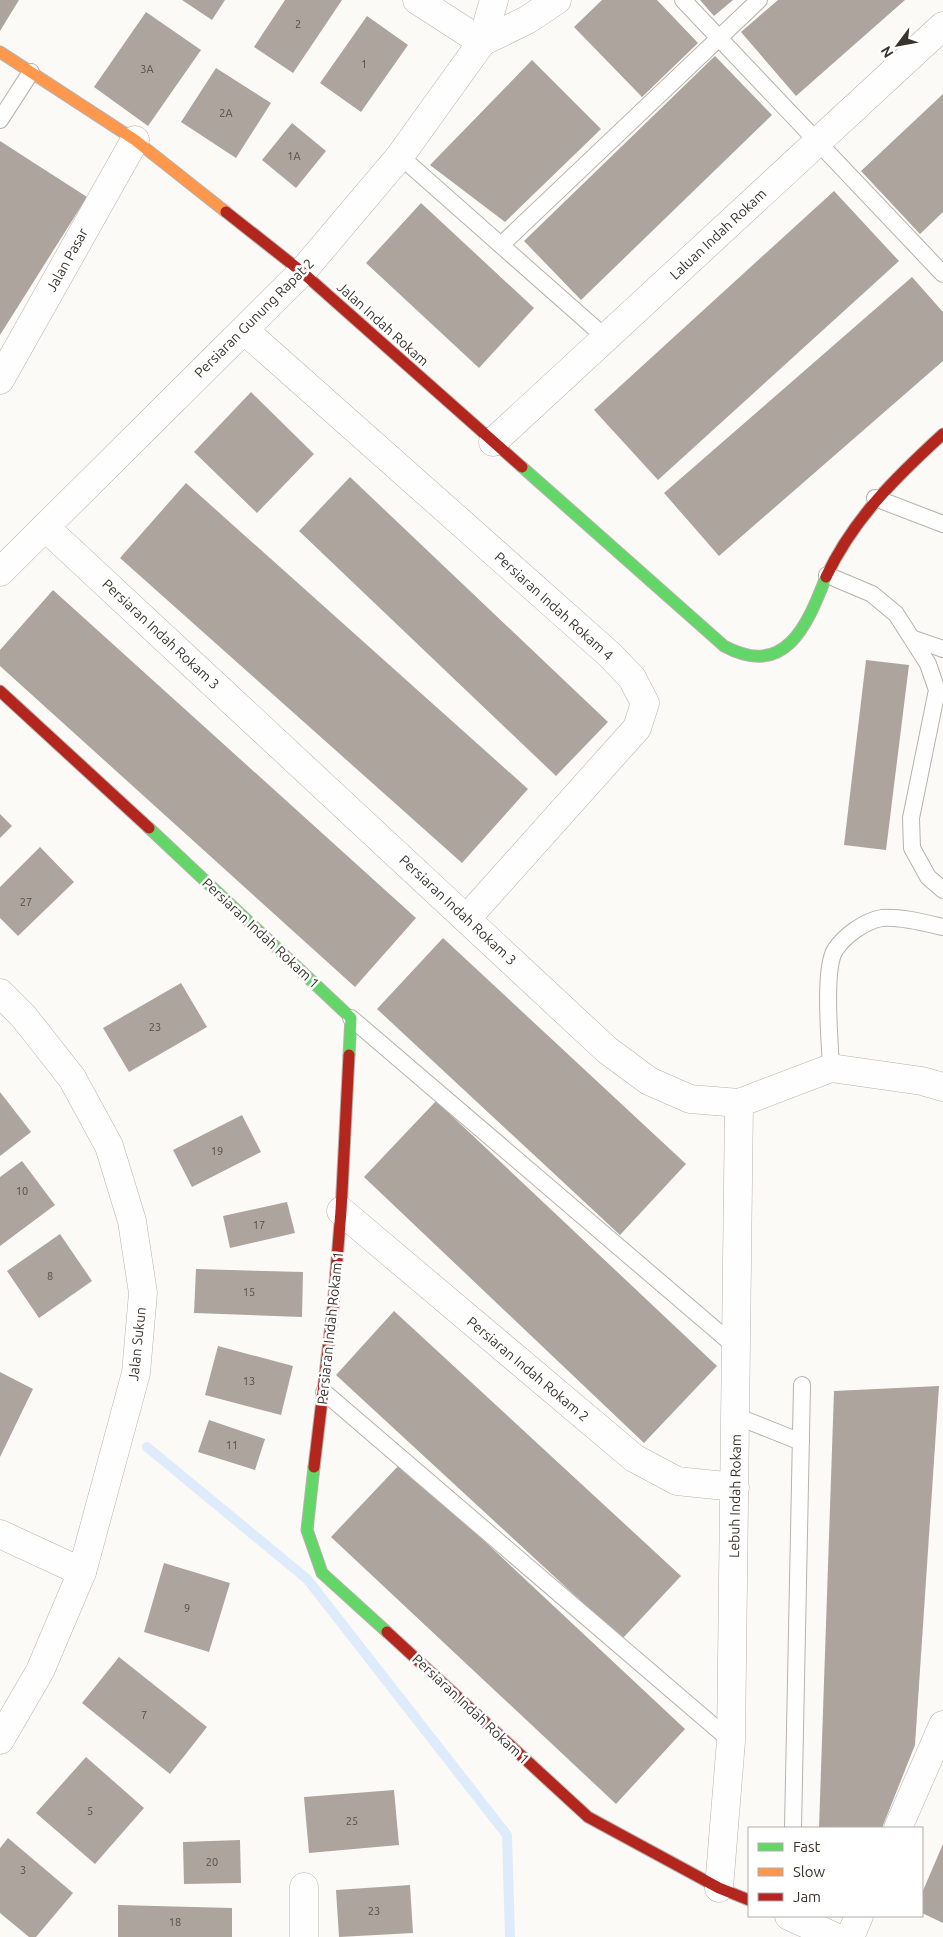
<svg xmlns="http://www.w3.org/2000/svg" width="943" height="1937" font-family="Ubuntu,sans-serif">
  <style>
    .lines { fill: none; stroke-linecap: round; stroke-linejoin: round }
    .stream { stroke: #deebfa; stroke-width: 10 }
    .building { fill: #aca49d }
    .lane-casing { stroke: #b6b2ad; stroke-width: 18 }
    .street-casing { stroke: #b6b2ad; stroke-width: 29 }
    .fast-casing { stroke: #b6b2ad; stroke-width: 13 }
    .slow-casing { stroke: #b6b2ad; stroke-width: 13 }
    .jam-casing { stroke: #b6b2ad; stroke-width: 13 }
    .lane { stroke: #fffefe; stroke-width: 16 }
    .street { stroke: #fffefe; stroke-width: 28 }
    .fast { stroke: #63d668; stroke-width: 11 }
    .slow { stroke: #ff974d; stroke-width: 11 }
    .jam { stroke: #b3261e; stroke-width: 11 }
    .labels { text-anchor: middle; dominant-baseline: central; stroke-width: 5; stroke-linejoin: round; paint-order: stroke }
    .number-label { font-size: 11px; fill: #564f48 }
    .street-label { font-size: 14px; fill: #3a332c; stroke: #fff }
  </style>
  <rect width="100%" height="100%" fill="#fcfaf7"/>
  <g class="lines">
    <polyline class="stream" points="147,1447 307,1579 507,1835 510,1937"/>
  </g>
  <g class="building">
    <polygon points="0,0 19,0 0,31"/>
    <polygon points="182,0 225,0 212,20"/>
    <polygon points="285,0 342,0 293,73 254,47"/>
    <polygon points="602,0 657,0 698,43 642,97 574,27"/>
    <polygon points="700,0 733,0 714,16"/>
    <polygon points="778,0 905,0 796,96 741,32"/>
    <polygon points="146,12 201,50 148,126 94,87"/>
    <polygon points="367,16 408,45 361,112 320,83"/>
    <polygon points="715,56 772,115 581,300 524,241"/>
    <polygon points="532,60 601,129 505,222 430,165"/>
    <polygon points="216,68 271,103 236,158 181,122"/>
    <polygon points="943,94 943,212 920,234 861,171"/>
    <polygon points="292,123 326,151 296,188 262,160"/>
    <polygon points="0,141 87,197 0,335"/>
    <polygon points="834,191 899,261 658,480 594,410"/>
    <polygon points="421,203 534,308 479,368 366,263"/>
    <polygon points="912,277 943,312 943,361 719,556 664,493"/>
    <polygon points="251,392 314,454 257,513 194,452"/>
    <polygon points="350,477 608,722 556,776 299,531"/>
    <polygon points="186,483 528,789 462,863 120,558"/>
    <polygon points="53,590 416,918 355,987 0,666 0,650"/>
    <polygon points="866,660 909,665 886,850 844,845"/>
    <polygon points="0,814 12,826 0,838"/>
    <polygon points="40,847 74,882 18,936 0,918 0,887"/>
    <polygon points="443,938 686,1164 620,1235 377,1009"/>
    <polygon points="181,983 207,1027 129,1072 103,1028"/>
    <polygon points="0,1092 31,1132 0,1156"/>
    <polygon points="436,1101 717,1366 644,1443 364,1177"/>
    <polygon points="242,1115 261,1152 192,1187 173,1150"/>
    <polygon points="22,1161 55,1205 0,1246 0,1177"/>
    <polygon points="287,1202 295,1233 230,1248 223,1216"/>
    <polygon points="60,1234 92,1281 39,1318 7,1271"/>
    <polygon points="196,1269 303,1272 302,1317 194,1313"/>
    <polygon points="394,1311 681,1576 622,1639 336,1375"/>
    <polygon points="218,1346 293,1366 281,1415 205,1395"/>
    <polygon points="0,1372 33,1389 0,1457"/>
    <polygon points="939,1386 915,1745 882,1828 819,1828 834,1391"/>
    <polygon points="209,1420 265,1439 255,1470 198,1452"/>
    <polygon points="401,1463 685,1729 616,1804 331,1537"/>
    <polygon points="164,1563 230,1583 209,1652 144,1632"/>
    <polygon points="119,1657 207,1727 170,1774 82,1703"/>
    <polygon points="86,1757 144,1808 95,1864 36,1813"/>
    <polygon points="394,1790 399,1845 309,1853 304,1797"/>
    <polygon points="8,1838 73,1893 36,1937 29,1937 0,1913 0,1848"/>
    <polygon points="240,1840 241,1883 184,1884 183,1842"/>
    <polygon points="943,1844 943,1923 922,1913 922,1893"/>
    <polygon points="410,1885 413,1933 339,1937 336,1890"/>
    <polygon points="118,1905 232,1908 232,1937 118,1937"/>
  </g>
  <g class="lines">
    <defs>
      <g id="lane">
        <polyline points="683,0 943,274"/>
        <polyline points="0,120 31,72"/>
        <polyline points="400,156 606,338"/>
        <polyline points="501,245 759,0"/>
        <polyline points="875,498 943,524"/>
        <polyline points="827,575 872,594 896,614 928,664 937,690 911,818 912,848 928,877 943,890"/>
        <polyline points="914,639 943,649"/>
        <polyline points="351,1018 737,1348"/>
        <path d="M831,1068C830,1042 823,970 835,950C845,935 865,921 882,918C899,916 926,923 943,927"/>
        <polyline points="324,1392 731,1741"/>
        <polyline points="736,1416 801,1442"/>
        <polyline points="793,1828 802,1385"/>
      </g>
      <g id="street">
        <polyline points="417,0 482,42"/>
        <polyline points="482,42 527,20 557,0"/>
        <polyline points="244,330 610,655 632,678 645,703 637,728 467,918"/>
        <polyline points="0,380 135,140"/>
        <polyline points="493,442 943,26"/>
        <polyline points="45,527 607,1050 649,1081 690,1099 739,1103 831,1068 922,1081 943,1087"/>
        <polyline points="0,572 302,272 400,156 482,42 494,0"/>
        <polyline points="0,993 24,1017 72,1078 109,1146 132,1221 143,1293 136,1373 82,1572 40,1671 0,1740"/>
        <polyline points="341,1211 634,1458 677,1481 735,1487"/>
        <polyline points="0,1534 82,1572"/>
        <polyline points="898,1828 943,1725"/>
        <polyline points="719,1888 731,1741 739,1103"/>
        <polyline points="789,1916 835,1937"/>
        <polyline points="304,1937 304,1887"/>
        <polyline points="850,1937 859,1916"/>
      </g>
      <g id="fast">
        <path d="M522,467L724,646C785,679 807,626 826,577"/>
        <polyline points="149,828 351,1018 349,1055"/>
        <polyline points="314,1467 307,1530 322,1573 387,1632"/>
      </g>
      <polyline id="slow" points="0,52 135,140 226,212"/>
      <g id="jam">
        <polyline points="226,212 302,272 522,467"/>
        <path d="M826,577C853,519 896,477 943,434"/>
        <polyline points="0,691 149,828"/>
        <polyline points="314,1467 333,1308 341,1211 349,1055"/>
        <polyline points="387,1632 588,1817 719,1888 749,1900"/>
      </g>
    </defs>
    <use href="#lane" class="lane-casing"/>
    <use href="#street" class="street-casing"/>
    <use href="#fast" class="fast-casing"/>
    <use href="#slow" class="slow-casing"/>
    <use href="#jam" class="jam-casing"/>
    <use href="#lane" class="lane"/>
    <use href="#street" class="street"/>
    <use href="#fast" class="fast"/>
    <use href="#slow" class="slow"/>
    <use href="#jam" class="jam"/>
  </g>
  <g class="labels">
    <g class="number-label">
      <text x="298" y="24">2</text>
      <text x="364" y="64">1</text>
      <text x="147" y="69">3A</text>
      <text x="226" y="113">2A</text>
      <text x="294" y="156">1A</text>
      <text x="26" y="902">27</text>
      <text x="155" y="1027">23</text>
      <text x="217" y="1151">19</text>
      <text x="22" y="1191">10</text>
      <text x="259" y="1225">17</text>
      <text x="50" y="1276">8</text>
      <text x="249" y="1292">15</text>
      <text x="249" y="1381">13</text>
      <text x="232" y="1445">11</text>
      <text x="187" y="1608">9</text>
      <text x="144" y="1715">7</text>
      <text x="90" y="1811">5</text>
      <text x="352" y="1821">25</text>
      <text x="212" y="1862">20</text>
      <text x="23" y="1870">3</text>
      <text x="374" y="1911">23</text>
      <text x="175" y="1922">18</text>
    </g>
    <g class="street-label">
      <text transform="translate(718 234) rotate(-43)">Laluan Indah Rokam</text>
      <text transform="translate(67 260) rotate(-61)">Jalan Pasar</text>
      <text transform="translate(254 318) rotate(-45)">Persiaran Gunung Rapat 2</text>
      <text transform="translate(383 324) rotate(42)">Jalan Indah Rokam</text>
      <text transform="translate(554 606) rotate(42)">Persiaran Indah Rokam 4</text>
      <text transform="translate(161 634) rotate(43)">Persiaran Indah Rokam 3</text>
      <text transform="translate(458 910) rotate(43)">Persiaran Indah Rokam 3</text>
      <text transform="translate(261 933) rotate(43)">Persiaran Indah Rokam 1</text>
      <text transform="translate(330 1328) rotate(-84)">Persiaran Indah Rokam 1</text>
      <text transform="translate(137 1344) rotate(-84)">Jalan Sukun</text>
      <text transform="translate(528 1369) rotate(40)">Persiaran Indah Rokam 2</text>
      <text transform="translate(735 1496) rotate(-89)">Lebuh Indah Rokam</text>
      <text transform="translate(471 1709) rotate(43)">Persiaran Indah Rokam 1</text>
    </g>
  </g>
  <rect x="748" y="1827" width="175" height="90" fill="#ffffff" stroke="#b0adab"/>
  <rect x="758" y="1843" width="25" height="8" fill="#63d668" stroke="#b0adab"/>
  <text x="793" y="1852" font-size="15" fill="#3a332c">Fast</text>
  <rect x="758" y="1868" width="25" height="8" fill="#ff974d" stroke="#b0adab"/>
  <text x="793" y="1877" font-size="15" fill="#3a332c">Slow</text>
  <rect x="758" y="1893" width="25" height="8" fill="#b3261e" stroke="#b0adab"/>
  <text x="793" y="1902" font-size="15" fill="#3a332c">Jam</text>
  <g transform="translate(898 45) rotate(238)" stroke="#ffffff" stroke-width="4" paint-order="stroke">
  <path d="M0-4L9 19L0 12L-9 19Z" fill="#3a332c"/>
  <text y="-8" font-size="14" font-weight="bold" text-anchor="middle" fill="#3a332c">N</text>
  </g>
</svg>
